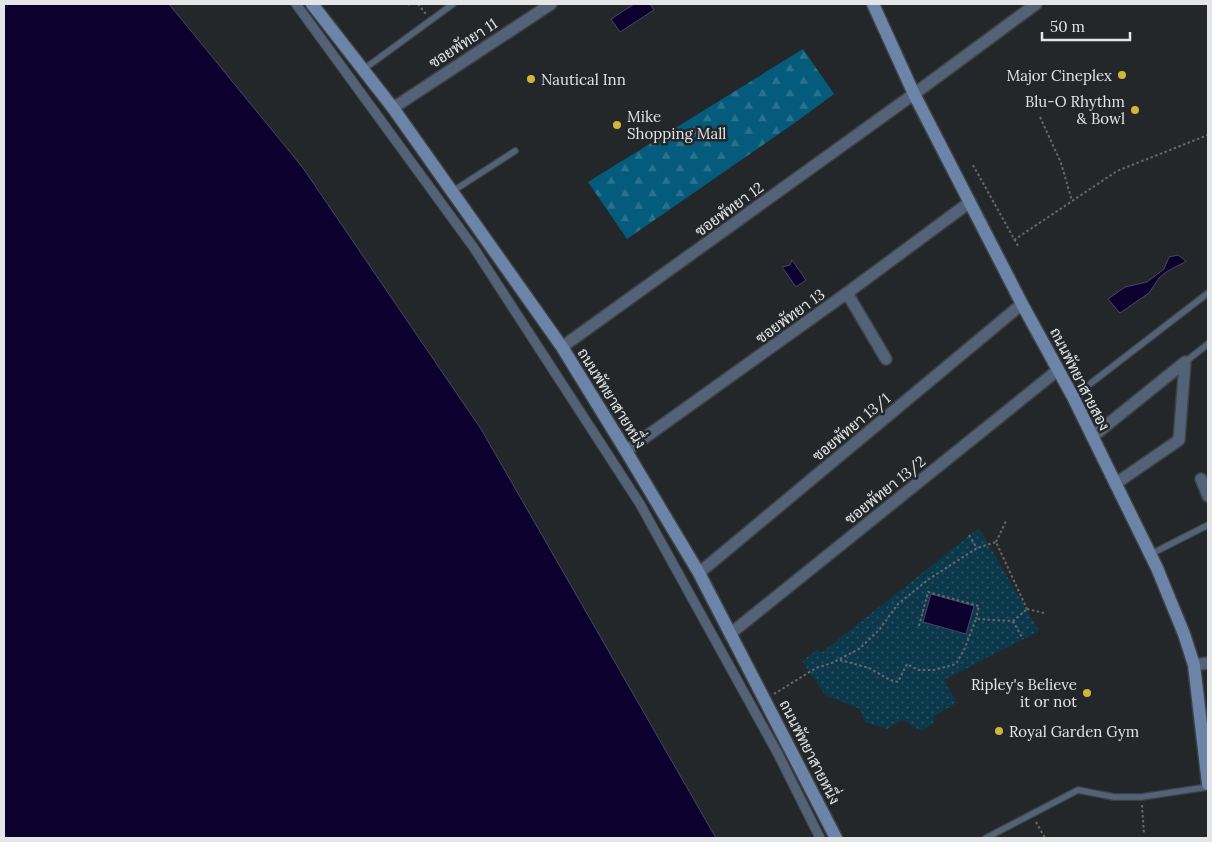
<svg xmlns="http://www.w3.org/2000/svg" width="1212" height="842" font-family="Lora,Sarabun,serif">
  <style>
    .grass { fill: url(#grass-dots) }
    .forest { fill: url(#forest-firs) }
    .water { fill: #0c002e; stroke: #4c4566 }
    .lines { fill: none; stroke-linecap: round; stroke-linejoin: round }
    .service-casing { stroke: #3e4244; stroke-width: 8 }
    .pedestrian-casing { stroke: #3e4244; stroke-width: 11 }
    .minor-casing { stroke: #3e4244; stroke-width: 14 }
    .secondary-casing { stroke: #3e4244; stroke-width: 15 }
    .path { stroke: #676a6c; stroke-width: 2; stroke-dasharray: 2.5 2.5; stroke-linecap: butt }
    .service { stroke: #546278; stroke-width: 5.5 }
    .pedestrian { stroke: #546278; stroke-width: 9 }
    .minor { stroke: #546278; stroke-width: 11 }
    .secondary { stroke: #6c84a7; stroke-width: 12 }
    .poi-dot { fill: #cfb837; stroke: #232729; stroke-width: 2 }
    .labels { text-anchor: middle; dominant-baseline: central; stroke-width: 5; stroke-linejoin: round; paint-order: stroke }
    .street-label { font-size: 15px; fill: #e3e5e7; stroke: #232729 }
    .poi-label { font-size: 15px; fill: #e3e5e7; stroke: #232729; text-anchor: end }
  </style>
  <defs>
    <pattern id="grass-dots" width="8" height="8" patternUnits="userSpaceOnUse" patternTransform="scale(1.25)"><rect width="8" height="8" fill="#0c384b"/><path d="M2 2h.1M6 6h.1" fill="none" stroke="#2f5565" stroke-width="1.8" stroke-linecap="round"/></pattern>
    <pattern id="forest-firs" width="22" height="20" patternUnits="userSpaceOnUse" patternTransform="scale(1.25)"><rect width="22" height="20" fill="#055b7b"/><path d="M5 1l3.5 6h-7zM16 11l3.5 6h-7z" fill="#29728e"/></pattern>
  </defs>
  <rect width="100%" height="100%" fill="#232729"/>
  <polygon class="grass" points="979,528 1039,631 944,680 957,703 935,715 933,723 921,731 902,720 887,729 865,722 860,709 825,695 802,661 818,649 821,653"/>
  <polygon class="forest" points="803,49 834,94 796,122 627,239 588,182"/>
  <g class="water">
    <polygon points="4,4 169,4 303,168 481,429 716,838 4,838"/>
    <polygon points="634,4 650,4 654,10 620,32 611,19"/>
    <polygon points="1178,255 1186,261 1185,262 1166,272 1159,278 1149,293 1120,313 1108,299 1125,287 1147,282 1164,269 1169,257"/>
    <polygon points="792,260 806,280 796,287 782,267 790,265"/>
    <polygon points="931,594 974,606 966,634 923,622"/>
  </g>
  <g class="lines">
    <defs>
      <g id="service">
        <polyline points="364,69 453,4"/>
        <polyline points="453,191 515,151"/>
        <polyline points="1185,362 1208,344"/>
        <polyline points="1073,397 1208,293"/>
        <polyline points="1151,554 1208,525"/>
        <polyline points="986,838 1078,790 1114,797 1141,797 1208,787"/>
      </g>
      <polyline id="pedestrian" points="296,4 474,248 640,504 778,754 820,838"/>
      <g id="minor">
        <polyline points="393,108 551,4"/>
        <polyline points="847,293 886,359"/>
        <polyline points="562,347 914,94 1036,4"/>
        <polyline points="1092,437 1185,362 1179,440 1115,484"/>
        <polyline points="626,451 847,293 970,202"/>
        <polyline points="1201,479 1208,496"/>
        <polyline points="699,573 1022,304"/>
        <polyline points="730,634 1058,370"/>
        <polyline points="1194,665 1208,663"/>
      </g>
      <g id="secondary">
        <polyline points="312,4 393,108 562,347 626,451 699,573 836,838"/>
        <polyline points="873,4 914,94 1022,304 1073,397 1157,568 1184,634 1194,665 1208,784"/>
      </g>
    </defs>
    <use href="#service" class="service-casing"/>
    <use href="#pedestrian" class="pedestrian-casing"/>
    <use href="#minor" class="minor-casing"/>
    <use href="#secondary" class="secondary-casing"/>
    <g class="path">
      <polyline points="418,4 426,14"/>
      <polyline points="408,5 409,4"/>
      <polyline points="1040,117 1061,163 1072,201"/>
      <polyline points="973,165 1018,246"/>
      <polyline points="1014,240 1117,171 1208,135"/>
      <polyline points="969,535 977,548"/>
      <polyline points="996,542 1006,521"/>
      <polyline points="1027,609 1044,613"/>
      <polyline points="1013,621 1023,639"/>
      <polyline points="919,626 928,592 979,606 976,619"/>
      <polyline points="840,660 869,668 890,680 898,682 907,664 918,670 934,670 956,664 964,650 976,619 1013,621 1027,609"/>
      <polyline points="774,694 816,668 832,663 859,649 879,630 898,604 929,579 977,548 996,542 1027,609"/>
      <polyline points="1142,805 1144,834"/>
      <polyline points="1036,822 1045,838"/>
    </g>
    <use href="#service" class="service"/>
    <use href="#pedestrian" class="pedestrian"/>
    <use href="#minor" class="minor"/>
    <use href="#secondary" class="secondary"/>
  </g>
  <g class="poi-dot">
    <circle cx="1122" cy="75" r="5"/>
    <circle cx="531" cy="79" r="5"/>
    <circle cx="1135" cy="110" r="5"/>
    <circle cx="617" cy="125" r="5"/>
    <circle cx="1087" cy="693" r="5"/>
    <circle cx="999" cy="731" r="5"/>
  </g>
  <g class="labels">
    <g class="street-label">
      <text transform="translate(463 43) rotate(-33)">ซอยพัทยา 11</text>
      <text transform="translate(729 209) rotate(-36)">ซอยพัทยา 12</text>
      <text transform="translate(790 316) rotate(-36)">ซอยพัทยา 13</text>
      <text transform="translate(1080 379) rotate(63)">ถนนพัทยาสายสอง</text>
      <text transform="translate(612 398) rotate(58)">ถนนพัทยาสายหนึ่ง</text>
      <text transform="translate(851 427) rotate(-40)">ซอยพัทยา 13/1</text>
      <text transform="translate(885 490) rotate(-39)">ซอยพัทยา 13/2</text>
      <text transform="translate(810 752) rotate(63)">ถนนพัทยาสายหนึ่ง</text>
    </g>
    <g class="poi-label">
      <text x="1112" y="75">Major Cineplex</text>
      <text x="541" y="79" text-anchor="start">Nautical Inn</text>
      <text x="1125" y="101">Blu-O Rhythm<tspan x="1125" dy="17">&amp; Bowl</tspan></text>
      <text x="627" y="116" text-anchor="start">Mike<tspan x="627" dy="17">Shopping Mall</tspan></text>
      <text x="1077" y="684">Ripley's Believe<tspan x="1077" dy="17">it or not</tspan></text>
      <text x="1009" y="731" text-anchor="start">Royal Garden Gym</text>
    </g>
  </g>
  <rect width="1212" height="842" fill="none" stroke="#e3e5e7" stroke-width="10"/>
  <path d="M1042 32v8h88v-8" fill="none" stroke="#e3e5e7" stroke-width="2.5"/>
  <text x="1050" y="32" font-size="15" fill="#e3e5e7" stroke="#232729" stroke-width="4" paint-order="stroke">50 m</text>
</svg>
